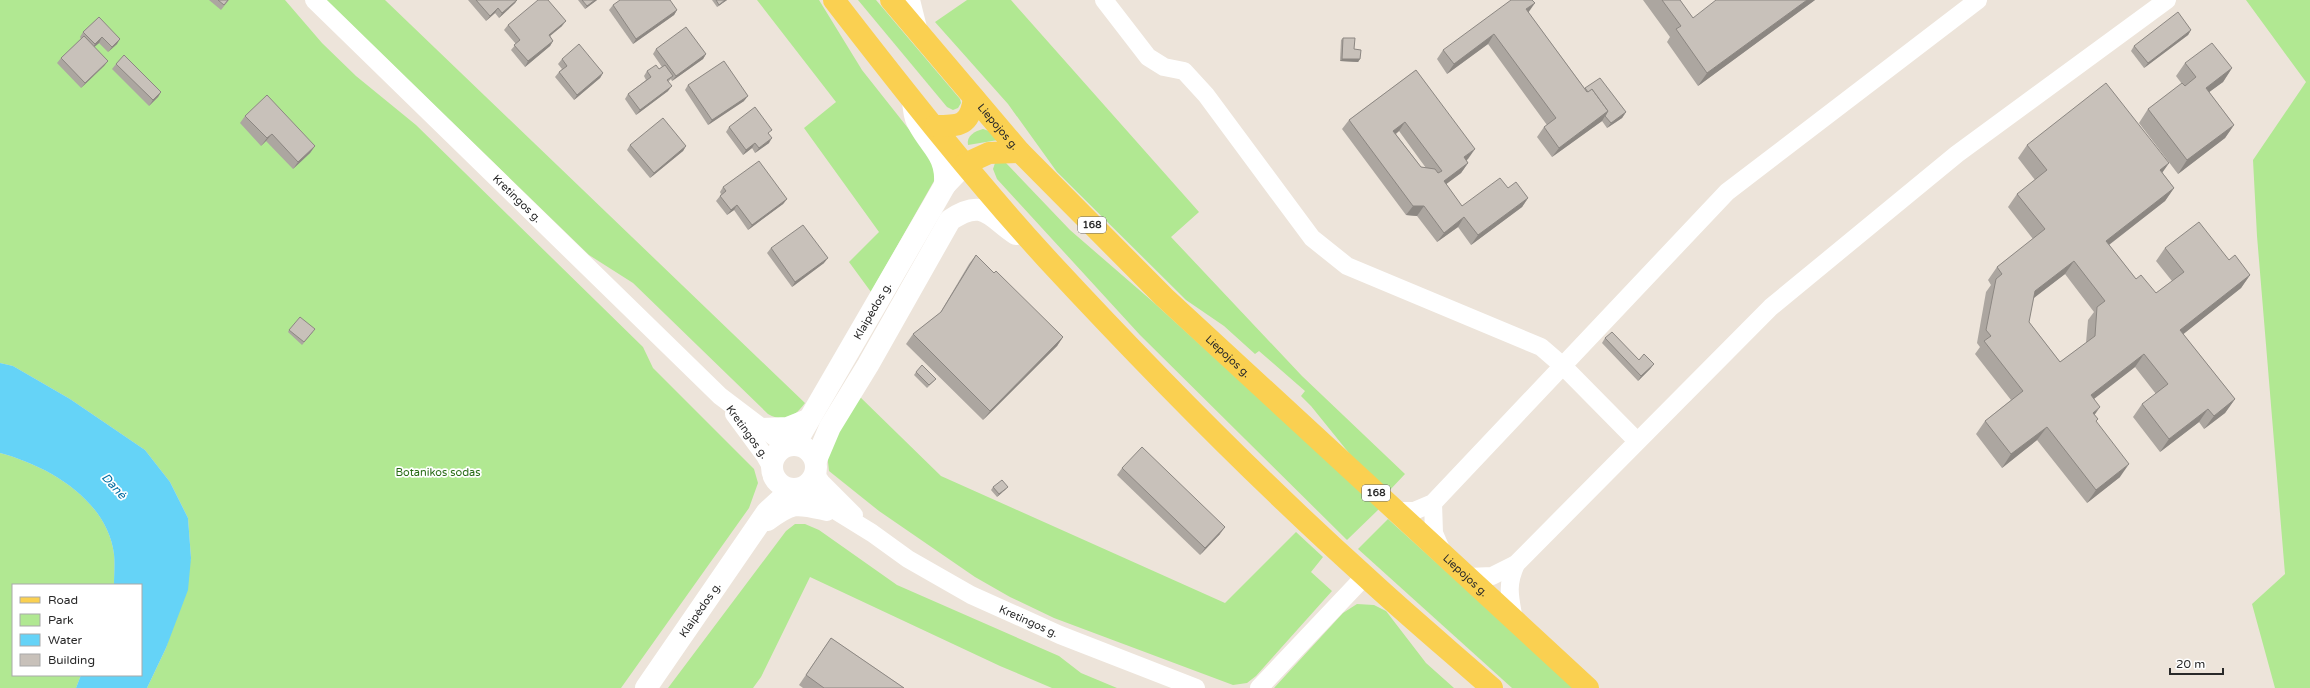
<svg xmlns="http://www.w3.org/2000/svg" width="2310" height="688" font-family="'Varela Round',sans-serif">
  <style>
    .green { fill: #b1e892 }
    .water { fill: #65d3f7 }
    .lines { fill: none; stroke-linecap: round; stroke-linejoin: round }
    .street { stroke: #fff; stroke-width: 18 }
    .secondary { stroke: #fff; stroke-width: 22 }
    .primary { stroke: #fad051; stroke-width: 22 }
    .wall { fill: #aca6a0; fill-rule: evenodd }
    .shaded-wall { fill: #8c8782 }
    .building { fill: #c8c1ba; stroke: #8c8782; fill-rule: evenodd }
    .labels { text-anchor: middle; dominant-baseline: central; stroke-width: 3.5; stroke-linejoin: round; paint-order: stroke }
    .shield { fill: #fff; stroke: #696969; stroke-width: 1 }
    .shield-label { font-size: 10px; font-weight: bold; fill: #292929 }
    .street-label { font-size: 11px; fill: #292929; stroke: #fff }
    .park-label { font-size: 11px; fill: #286b15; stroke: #fff }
    .water-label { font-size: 12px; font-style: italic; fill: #046fa3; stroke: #fff }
  </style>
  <rect width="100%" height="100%" fill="#ede4da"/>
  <g class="green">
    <polygon points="0,0 285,0 322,43 356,76 416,125 643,347 653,368 754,469 758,483 749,508 621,688 147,688 166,648 191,558 188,518 170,482 145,450 70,399 13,366 0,363"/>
    <path d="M326,0H385L805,403C795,417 784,423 768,414L633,283L589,255Z"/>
    <polygon points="757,0 819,0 862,70 934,161 934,181 871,292 849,262 879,232 804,128 836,102"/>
    <polygon points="858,0 876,0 960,99 961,103 958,108 953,110 947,107"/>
    <polygon points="967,0 1011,0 1199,212 1171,237 1302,376 1405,474 1389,491 1353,458 1311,406 1301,396 1305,391 1259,351 1255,354 1224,326 1186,300 1057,172 1008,104 935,22"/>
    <polygon points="2246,0 2310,0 2310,688 2275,688 2252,604 2285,574 2257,236 2253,160 2306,82"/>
    <path d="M983,129L989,131L998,140L968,145C966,136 975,131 983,129Z"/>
    <polygon points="995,163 1006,163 1070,230 1152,301 1380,508 1347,540 1140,335 997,179 993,169"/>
    <polygon points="857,394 941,476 1225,603 1296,532 1323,557 1311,572 1332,591 1256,676 1247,683 1233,685 1054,618 1010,597 975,577 879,511 829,471 827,453"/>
    <path d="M0,453C49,466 107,500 114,554C115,564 114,575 114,585H13V675H81L76,688H0Z"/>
    <polygon points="1388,519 1575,688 1512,688 1358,549"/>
    <polygon points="795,524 805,524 819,530 897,585 1059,656 1081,673 1117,688 1052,688 1000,666 810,577 761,677 753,688 668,688 786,531"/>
    <polygon points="1357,604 1374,605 1386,611 1426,663 1454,688 1274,688 1343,613"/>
  </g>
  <path class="water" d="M0,363L13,366L70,399L145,450L170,482L188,518L191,558L188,590L166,648L147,688H76L81,675H141V585H114C114,575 115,564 114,554C107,500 49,466 0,453Z"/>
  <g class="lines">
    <g class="street">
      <path id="s1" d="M314,0L720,396L786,446"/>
      <polyline points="911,0 919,32"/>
      <polyline points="1104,0 1148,57 1164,67 1184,71 1206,95 1312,238 1347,266 1541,347 1563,366 1637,441"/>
      <polyline points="734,414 765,456 772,468"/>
      <polyline points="761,427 787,426 812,416"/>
      <polyline points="815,474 821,482 854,515"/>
      <path id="s2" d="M799,488L872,533L908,559L971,595L1060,635L1196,688"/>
      <polyline points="1433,503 1434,533 1443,554"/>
      <polyline points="1396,511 1414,511 1433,503 1727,192 1978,0"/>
      <path d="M768,522C794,503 796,505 827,512"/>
      <polyline points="1468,577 1492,576 1516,564 1771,307 1957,154 2167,0"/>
      <path d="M1514,620C1510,597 1506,586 1516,564"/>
      <polyline points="1259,688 1365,576"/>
    </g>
    <g class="secondary">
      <path d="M913,102C914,108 914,118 918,123C931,148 947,154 945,185"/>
      <path id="s3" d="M795,444L933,206L945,185L965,164"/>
      <circle cx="794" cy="467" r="22"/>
      <path d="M816,460L830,427L868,365L950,220C984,197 990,217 1016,234"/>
      <path id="s4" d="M646,688L767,512L792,489"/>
    </g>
    <g class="primary">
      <path d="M834,0C902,88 972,177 1047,259C1149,369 1255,477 1366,577C1407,615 1450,651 1492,688"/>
      <path id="s5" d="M891,0L1020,152L1164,297L1588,688"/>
      <path d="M935,126C960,126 970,126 974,98"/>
      <polyline points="965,164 989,153 1020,152"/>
    </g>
  </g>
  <g class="wall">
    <polygon points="209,0 229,0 221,10"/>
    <polygon points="468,0 517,0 515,3 499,18 495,13 486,21"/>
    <polygon points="578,0 597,0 585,9"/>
    <polygon points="712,0 727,0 717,7"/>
    <polygon points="1643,0 1680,0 1693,18 1815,0 1698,86 1667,42 1670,37"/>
    <polygon points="613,5 677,10 674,15 633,44 609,10"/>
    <polygon points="1528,12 1585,89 1585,88 1626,112 1622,118 1607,128 1602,121 1552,157 1537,137 1544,127 1547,125 1488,44 1447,74 1437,59 1443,50"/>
    <polygon points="99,17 117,44 108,52 99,43 94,47 108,61 104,66 81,88 57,63 61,58 81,39 80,37 83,32"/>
    <polygon points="508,25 562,26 550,36 553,41 550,46 525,67 511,50 516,44 504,30"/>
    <polygon points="2191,30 2188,35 2144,68 2131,51 2134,46"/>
    <polygon points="1343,38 1354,49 1360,59 1358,62 1340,61 1341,40"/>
    <polygon points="656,49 706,54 703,59 672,81 671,79 669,81 668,91 636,115 625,99 628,94 646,80 644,76 647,71 659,69 662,67 653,54"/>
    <polygon points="562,59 603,73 600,78 574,100 555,77 559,72 562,69 558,64"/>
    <polygon points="2185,63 2232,68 2223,82 2209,92 2234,125 2225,138 2178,174 2139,123 2148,109 2182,84 2176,76"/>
    <polygon points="116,64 161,92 158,97 149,106 112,69"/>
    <path d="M1416,70L1468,159L1466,160L1468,163L1461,173L1446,184L1462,206L1508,188L1528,198L1522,207L1471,245L1458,227L1437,242L1417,216L1406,215L1342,129L1349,120ZM1399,131L1426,168L1421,167L1396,134Z"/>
    <polygon points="688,85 744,101 708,125 685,90"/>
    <polygon points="245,116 315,146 310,153 293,169 266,141 261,146 240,123"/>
    <polygon points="729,127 769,134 769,143 755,153 752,148 743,155 726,132"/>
    <polygon points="630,145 686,146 683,151 650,178 627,150"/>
    <path d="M2027,145L2169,163L2162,172L2174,188L2165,201L2109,245L2136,279L2156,293L2172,281L2156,261L2165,248L2229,260L2250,275L2241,288L2183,334L2235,399L2225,413L2204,429L2199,422L2160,452L2133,417L2142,404L2156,394L2135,367L2094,399L2095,415L2098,419L2096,421L2120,477L2087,503L2037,440L2002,468L1976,434L1985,421L2011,400L1975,354L1980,347L1977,343L1986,292L1991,285L1988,280L1997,267L2033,239L2008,207L2017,194L2035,180L2018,158ZM2065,274L2094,312L2088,320L2086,343L2060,362L2029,322L2033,298Z"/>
    <polygon points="723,187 787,199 783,204 748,230 734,210 727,215 716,201 720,196 721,194 720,192"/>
    <polygon points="771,248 824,263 792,287 767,253"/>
    <polygon points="976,255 994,273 1063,337 1057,346 983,420 906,344 913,334 940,313 969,264"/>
    <polygon points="289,330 313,332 302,345 288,332"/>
    <polygon points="1605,338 1639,360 1654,364 1650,369 1638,381 1602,343"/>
    <polygon points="916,372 934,381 927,388 914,375"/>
    <polygon points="1122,468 1220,534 1200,555 1117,475"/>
    <polygon points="993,487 1006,489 997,497 991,490"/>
    <polygon points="831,638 904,688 803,688 799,685"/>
  </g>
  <g class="shaded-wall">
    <polygon points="517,0 515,3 499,18 502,13"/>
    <polygon points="595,0 597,0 585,9 587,6"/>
    <polygon points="725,0 727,0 717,7 719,5"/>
    <polygon points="1807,0 1815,0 1698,86 1707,73"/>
    <polygon points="1535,3 1528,13 1526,9"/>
    <polygon points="498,8 495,13 486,21 490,16"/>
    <polygon points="677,10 674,15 633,44 636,39"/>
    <polygon points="566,21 562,26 545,40 549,35"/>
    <polygon points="2191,30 2188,35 2144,68 2148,63"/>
    <polygon points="1494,34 1488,44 1447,74 1454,64"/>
    <polygon points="102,37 99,43 92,49 95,44"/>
    <polygon points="120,39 117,44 108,52 112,47"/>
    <polygon points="553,41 550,46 525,67 528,61"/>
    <polygon points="706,54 703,59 672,81 676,76"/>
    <polygon points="1342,59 1360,59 1358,62 1340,61"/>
    <polygon points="108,61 104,66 81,88 85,83"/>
    <polygon points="2232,68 2223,82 2197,101 2206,88"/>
    <polygon points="603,73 600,78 574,100 577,95"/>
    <polygon points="672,86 668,91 636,115 640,110"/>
    <polygon points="161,92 158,97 149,106 153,100"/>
    <polygon points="748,96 744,101 708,125 712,120"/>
    <polygon points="1608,111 1602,121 1552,157 1559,148"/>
    <polygon points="1626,112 1622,118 1607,128 1611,123"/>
    <polygon points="1405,122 1399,131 1387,140 1393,131"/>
    <polygon points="2234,125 2225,138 2178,174 2187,160"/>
    <polygon points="272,134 266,141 261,146 267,138"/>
    <polygon points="772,138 769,143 755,153 759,148"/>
    <polygon points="755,143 752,148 743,155 746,150"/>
    <polygon points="315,146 310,153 293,169 298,162"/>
    <polygon points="686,146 683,151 650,178 654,173"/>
    <polygon points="1475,149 1468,159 1457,167 1464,157"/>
    <polygon points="1468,163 1461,173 1437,191 1444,181"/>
    <polygon points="2169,163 2160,176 2160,170"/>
    <polygon points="2174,188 2165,201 2097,254 2106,241"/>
    <polygon points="1528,198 1522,207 1471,245 1478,235"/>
    <polygon points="787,199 783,204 748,230 752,225"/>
    <polygon points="737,205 734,210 727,215 731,210"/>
    <polygon points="1413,206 1424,206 1417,216 1406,215"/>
    <polygon points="1464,217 1458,227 1437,242 1444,233"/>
    <polygon points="828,258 824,263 792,287 795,282"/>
    <polygon points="2074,261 2065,274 2025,305 2035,291"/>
    <polygon points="2250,275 2241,288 2171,344 2180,330"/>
    <polygon points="1063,337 1057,346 983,420 990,411"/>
    <polygon points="2144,354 2135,367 2082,408 2091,395"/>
    <polygon points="1654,364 1650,369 1638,381 1641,376"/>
    <polygon points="2235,399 2225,413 2204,429 2214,416"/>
    <polygon points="2100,407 2091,420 2093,413"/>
    <polygon points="2208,409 2199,422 2160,452 2169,439"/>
    <polygon points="2047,427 2037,440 2002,468 2011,454"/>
    <polygon points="2129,464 2120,477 2087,503 2096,490"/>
    <polygon points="1008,487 1006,489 997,497 999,494"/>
    <polygon points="1225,527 1220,534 1200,555 1205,548"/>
  </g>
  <g class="building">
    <polygon points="218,0 228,0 224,5"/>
    <polygon points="476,0 517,0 502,13 498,8 490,16"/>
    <polygon points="538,0 548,0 566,21 549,35 553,41 528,61 514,45 520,40 508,25"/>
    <polygon points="582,0 595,0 587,6"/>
    <polygon points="620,0 670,0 677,10 636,39 613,5"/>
    <polygon points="716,0 725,0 719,5"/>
    <polygon points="1511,0 1532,0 1535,3 1526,9 1587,92 1592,89 1608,111 1559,148 1544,127 1556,118 1494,34 1454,64 1443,50"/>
    <polygon points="1662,0 1680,0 1693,18 1716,0 1807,0 1707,73 1676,29 1681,26"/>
    <polygon points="2178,12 2191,30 2148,63 2134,46"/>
    <polygon points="99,17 120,39 112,47 102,37 95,44 83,32"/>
    <polygon points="686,27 706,54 676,76 656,49"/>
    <polygon points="84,36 108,61 85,83 61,58"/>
    <polygon points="1343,38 1355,38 1354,49 1361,50 1360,59 1342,59"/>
    <polygon points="2212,43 2232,68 2206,88 2234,125 2187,160 2148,109 2182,83 2185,86 2196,77 2185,63"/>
    <polygon points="579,44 603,73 577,95 559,72 567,66 562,59"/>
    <polygon points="124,55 161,92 153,100 116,64"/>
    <polygon points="724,61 748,96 712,120 688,85"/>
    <polygon points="656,65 659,69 665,65 673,76 667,80 672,86 640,110 628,94 651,77 647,71"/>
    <path d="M1416,70L1475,149L1464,157L1468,163L1444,181L1462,206L1500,178L1508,188L1516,182L1528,198L1478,235L1464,217L1444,233L1424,206H1413L1349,120ZM1405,122L1442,171L1438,173L1435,169L1421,167L1393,131Z"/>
    <polygon points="1600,78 1626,112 1611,123 1605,116 1608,111 1592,89 1588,92 1585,88"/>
    <path d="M2106,83L2169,163L2160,170L2174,188L2106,241L2136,279L2141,275L2156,293L2184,272L2165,248L2199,222L2229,260L2235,255L2250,275L2180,330L2235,399L2214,416L2208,409L2169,439L2142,404L2168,384L2144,354L2091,395L2100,407L2093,413L2098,419L2096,421L2129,464L2096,490L2047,427L2011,454L1985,421L2023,391L1984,341L1991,336L1986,330L1996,279L2002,274L1997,267L2045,229L2017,194L2047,170L2027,145ZM2074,261L2105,301L2097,307L2095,336L2060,362L2029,322L2035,291Z"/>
    <polygon points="267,95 315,146 298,162 272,134 267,138 245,116"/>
    <polygon points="755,107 772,130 768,133 772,138 759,148 755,143 746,150 729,127"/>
    <polygon points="663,118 686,146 654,173 630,145"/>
    <polygon points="759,161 787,199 752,225 737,205 731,210 720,196 726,191 723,187"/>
    <polygon points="803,225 828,258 795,282 771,248"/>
    <polygon points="976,255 994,273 996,271 1063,337 990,411 913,334 941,312"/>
    <polygon points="300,317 315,329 304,342 289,330"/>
    <polygon points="1612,332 1639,360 1644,354 1654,364 1641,376 1605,338"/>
    <polygon points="922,365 936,379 929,385 916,372"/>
    <polygon points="1142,447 1225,527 1205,548 1122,468"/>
    <polygon points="1002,480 1008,487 999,494 993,487"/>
    <polygon points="831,638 904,688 824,688 806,675"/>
  </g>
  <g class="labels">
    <g class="shield">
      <rect x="1078" y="217" width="28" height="16" rx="3"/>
      <rect x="1362" y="485" width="28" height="16" rx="3"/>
    </g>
    <g class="shield-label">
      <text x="1092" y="225">168</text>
      <text x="1376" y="493">168</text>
    </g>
    <g class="street-label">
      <text stroke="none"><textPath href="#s5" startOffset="166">Liepojos g.</textPath></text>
      <text stroke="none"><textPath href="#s1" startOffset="284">Kretingos g.</textPath></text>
      <text stroke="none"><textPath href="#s3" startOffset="154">Klaipėdos g.</textPath></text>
      <text stroke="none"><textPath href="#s5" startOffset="491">Liepojos g.</textPath></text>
      <text transform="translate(747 432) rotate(54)">Kretingos g.</text>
      <text stroke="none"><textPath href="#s5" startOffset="814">Liepojos g.</textPath></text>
      <text stroke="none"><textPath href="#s4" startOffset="95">Klaipėdos g.</textPath></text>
      <text stroke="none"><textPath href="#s2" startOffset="266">Kretingos g.</textPath></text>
    </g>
    <g class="park-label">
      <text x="438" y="472">Botanikos sodas</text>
    </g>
    <g class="water-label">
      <text transform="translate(114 486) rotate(47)">Danė</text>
    </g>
  </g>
  <rect x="12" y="584" width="130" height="92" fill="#ffffff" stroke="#a9a9a9"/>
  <rect x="20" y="597" width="20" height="6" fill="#fad051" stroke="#a9a9a9"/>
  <text x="48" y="604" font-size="12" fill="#292929">Road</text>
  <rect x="20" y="614" width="20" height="12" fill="#b1e892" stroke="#a9a9a9"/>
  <text x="48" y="624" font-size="12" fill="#292929">Park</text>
  <rect x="20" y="634" width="20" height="12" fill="#65d3f7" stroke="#a9a9a9"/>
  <text x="48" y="644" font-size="12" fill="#292929">Water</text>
  <rect x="20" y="654" width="20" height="12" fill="#c8c1ba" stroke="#a9a9a9"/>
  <text x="48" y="664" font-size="12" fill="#292929">Building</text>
  <path d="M2170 668v6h53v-6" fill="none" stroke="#292929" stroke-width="2"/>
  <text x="2176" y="668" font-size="12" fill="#292929" stroke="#ffffff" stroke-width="3" paint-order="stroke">20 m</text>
</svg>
